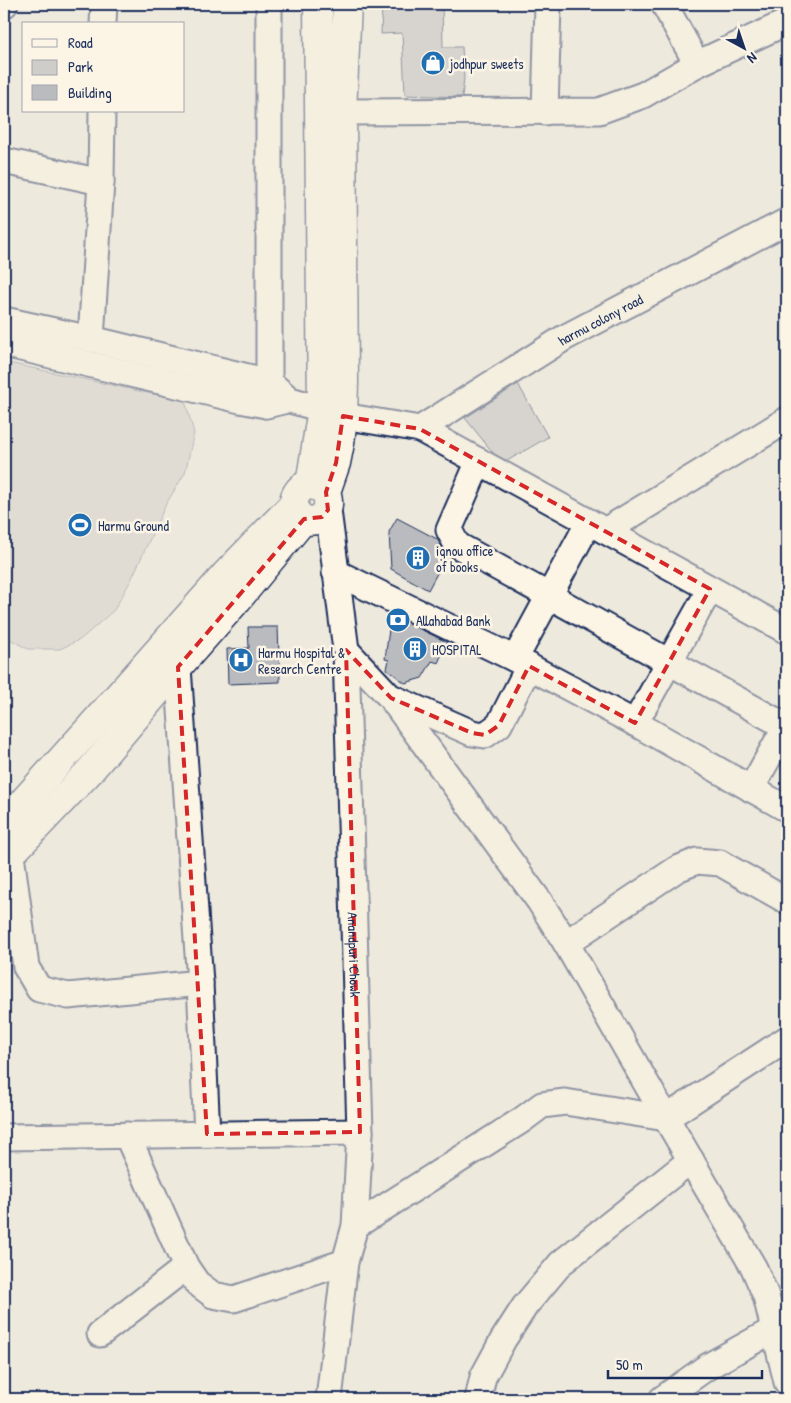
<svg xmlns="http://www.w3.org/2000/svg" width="791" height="1403" font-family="'Patrick Hand',sans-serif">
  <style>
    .green { fill: #cfcdca; stroke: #757e94 }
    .building { fill: #babbbe; stroke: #1b2f5e }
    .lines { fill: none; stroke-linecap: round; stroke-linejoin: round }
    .minor-casing { stroke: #1b2f5e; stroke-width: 29 }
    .secondary-casing { stroke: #1b2f5e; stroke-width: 31 }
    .minor { stroke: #fcf5e5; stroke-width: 25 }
    .secondary { stroke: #fcf5e5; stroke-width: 28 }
    .marked { fill: none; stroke: #d62828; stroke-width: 4; stroke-dasharray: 10 6; stroke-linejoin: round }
    .labels { text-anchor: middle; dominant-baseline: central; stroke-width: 5; stroke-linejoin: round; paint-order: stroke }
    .poi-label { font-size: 14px; fill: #1b2f5e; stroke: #fcf5e5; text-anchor: start }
    .street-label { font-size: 14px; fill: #1b2f5e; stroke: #fcf5e5 }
  </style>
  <rect width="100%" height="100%" fill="#eee9dd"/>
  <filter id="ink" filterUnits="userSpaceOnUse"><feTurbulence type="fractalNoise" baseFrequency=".02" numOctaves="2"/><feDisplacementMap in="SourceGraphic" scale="10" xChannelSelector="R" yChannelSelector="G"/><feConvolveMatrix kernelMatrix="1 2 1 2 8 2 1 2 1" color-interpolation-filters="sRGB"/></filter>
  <g filter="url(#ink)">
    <polygon class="green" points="4,362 185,401 194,433 185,473 166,504 131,580 114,610 81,639 60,649 28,649 4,636"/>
    <g class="building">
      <polygon points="382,4 442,4 443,47 462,47 464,78 462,97 405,95 402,33 381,34"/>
      <polygon points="518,384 548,437 507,461 494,454 465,418"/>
      <polygon points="397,518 437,539 447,555 428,590 391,569 389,532"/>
      <polygon points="391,615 447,642 438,663 432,661 422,678 405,683 387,669 389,660 385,659"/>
      <polygon points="248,627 278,627 280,682 228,684 227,649 249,648"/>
    </g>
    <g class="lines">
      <defs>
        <g id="minor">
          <polyline points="664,4 697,64"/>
          <polyline points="4,5 5,4"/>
          <polyline points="103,24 104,4"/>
          <polyline points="342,112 599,111 643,95 697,64 787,22"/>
          <polyline points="545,112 548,4"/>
          <polyline points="4,161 101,182"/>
          <polyline points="4,320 91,339 269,382 290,400 322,409"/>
          <polyline points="91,339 101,182 102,111"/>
          <polyline points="4,344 240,400 266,405 283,401"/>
          <polyline points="266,405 269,382 269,4"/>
          <polyline points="343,416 420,429 787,631"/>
          <path id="s1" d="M420,429L564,338L787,221"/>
          <polyline points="479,461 449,530 457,545 787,727"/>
          <path id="s2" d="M328,510L346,650L360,1132L355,1226L345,1262L329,1399"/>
          <polyline points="605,531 787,420"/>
          <polyline points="335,572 515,659 635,723 787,809"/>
          <polyline points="346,650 391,698 540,902 566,943 666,1118 754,1268 766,1296 787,1382"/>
          <polyline points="515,659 589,522"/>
          <polyline points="178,667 200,983 207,1134"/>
          <polyline points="393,698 472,733 485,735 499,725 529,666"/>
          <polyline points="635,723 710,589"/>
          <polyline points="751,789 787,724"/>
          <polyline points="11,855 26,967 39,989 68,996 200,983"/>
          <polyline points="566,943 677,869 697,861 720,863 787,901"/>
          <polyline points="127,1135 186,1267 197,1283 213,1295 234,1299 345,1262"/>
          <polyline points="4,1137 360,1132"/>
          <polyline points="355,1226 522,1120 542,1105 565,1102 666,1118 787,1039"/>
          <polyline points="100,1334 186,1267"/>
          <polyline points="478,1399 483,1377 503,1340 525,1306 561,1263 691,1160"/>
          <polyline points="662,1399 707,1367 775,1329"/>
        </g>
        <g id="secondary">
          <polyline points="310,485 322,409 318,4"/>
          <path d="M326,492C316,484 303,481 296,495C293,499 294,505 295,510C303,530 337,521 326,492L336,463L340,443L343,416L344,382L342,112L347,4"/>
          <polyline points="4,823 90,728 226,574 293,505"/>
          <polyline points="4,861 88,773 178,667 238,599 304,519"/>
        </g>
      </defs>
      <use href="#minor" class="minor-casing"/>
      <use href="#secondary" class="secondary-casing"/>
      <use href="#minor" class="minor"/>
      <use href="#secondary" class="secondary"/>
    </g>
  </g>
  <path d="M0 0H791V1403H0ZM343,416L420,429L710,589L635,723L529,666L499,725L485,735L472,733L391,698L346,650L360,1132L207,1134L178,667L304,519L322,517L328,510L326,492L336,463Z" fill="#eee9dd" fill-opacity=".55" fill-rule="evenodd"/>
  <path class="marked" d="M343,416L420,429L710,589L635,723L529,666L499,725L485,735L472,733L391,698L346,650L360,1132L207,1134L178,667L304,519L322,517L328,510L326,492L336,463Z"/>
  <defs>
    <symbol id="shop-disc" viewBox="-11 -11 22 22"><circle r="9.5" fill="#1f6fb2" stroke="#fcf5e5"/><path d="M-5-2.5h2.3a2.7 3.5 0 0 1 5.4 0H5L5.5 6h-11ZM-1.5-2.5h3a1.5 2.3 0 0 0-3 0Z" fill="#fff"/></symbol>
    <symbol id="stadium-disc" viewBox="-11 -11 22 22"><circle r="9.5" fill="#1f6fb2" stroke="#fcf5e5"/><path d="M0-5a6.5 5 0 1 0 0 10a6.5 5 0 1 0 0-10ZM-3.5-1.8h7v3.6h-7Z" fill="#fff"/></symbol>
    <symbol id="building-disc" viewBox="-11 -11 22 22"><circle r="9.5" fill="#1f6fb2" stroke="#fcf5e5"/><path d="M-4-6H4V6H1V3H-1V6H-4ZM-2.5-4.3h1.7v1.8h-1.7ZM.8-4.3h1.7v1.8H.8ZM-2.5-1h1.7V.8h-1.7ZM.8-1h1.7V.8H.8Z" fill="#fff"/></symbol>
    <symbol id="bank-disc" viewBox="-11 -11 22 22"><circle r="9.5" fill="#1f6fb2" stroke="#fcf5e5"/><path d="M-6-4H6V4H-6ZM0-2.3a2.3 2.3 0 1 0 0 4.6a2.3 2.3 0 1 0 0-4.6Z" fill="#fff"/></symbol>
    <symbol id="hospital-disc" viewBox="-11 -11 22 22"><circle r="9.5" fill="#1f6fb2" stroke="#fcf5e5"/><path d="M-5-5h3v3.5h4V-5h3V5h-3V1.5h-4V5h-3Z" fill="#fff"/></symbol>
  </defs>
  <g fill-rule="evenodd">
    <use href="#shop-disc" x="419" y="49" width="28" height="28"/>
    <use href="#stadium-disc" x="66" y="511" width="28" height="28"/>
    <use href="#building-disc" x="404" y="544" width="28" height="28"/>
    <use href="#bank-disc" x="384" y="606" width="28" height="28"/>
    <use href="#building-disc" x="401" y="635" width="28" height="28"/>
    <use href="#hospital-disc" x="227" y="646" width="28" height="28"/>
  </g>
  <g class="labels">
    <g class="poi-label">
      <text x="450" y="63">jodhpur sweets</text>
      <text x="98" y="525">Harmu Ground</text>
      <text x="436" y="550">ignou office<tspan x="436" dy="16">of books</tspan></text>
      <text x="416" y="620">Allahabad Bank</text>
      <text x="432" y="649">HOSPITAL</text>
      <text x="258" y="652">Harmu Hospital &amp;<tspan x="258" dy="16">Research Centre</tspan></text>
    </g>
    <g class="street-label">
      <text stroke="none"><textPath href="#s1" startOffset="211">harmu colony road</textPath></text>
      <text stroke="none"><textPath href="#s2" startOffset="446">Anandpuri Chowk</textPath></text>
    </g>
  </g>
  <rect width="791" height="1403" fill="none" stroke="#fcf5e5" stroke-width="20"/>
  <rect x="10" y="10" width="771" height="1383" fill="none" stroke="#1b2f5e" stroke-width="2" filter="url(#ink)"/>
  <rect x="22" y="22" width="162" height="90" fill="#fcf5e5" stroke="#a2a6af"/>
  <rect x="32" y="39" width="25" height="8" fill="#fcf5e5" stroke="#a2a6af"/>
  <text x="68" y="48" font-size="15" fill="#1b2f5e">Road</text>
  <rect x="32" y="60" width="25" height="15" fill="#cfcdca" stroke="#a2a6af"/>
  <text x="68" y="72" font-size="15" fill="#1b2f5e">Park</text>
  <rect x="32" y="85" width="25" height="15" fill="#babbbe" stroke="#a2a6af"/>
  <text x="68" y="98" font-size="15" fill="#1b2f5e">Building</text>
  <g transform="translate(744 48) rotate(140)" stroke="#fcf5e5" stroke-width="4" paint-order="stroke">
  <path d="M0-4L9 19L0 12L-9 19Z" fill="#1b2f5e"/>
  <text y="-8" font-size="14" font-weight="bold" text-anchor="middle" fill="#1b2f5e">N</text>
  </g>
  <path d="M608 1370v8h154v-8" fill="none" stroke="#1b2f5e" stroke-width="2.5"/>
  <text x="616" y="1370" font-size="15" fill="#1b2f5e" stroke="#fcf5e5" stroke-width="4" paint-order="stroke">50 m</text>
</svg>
